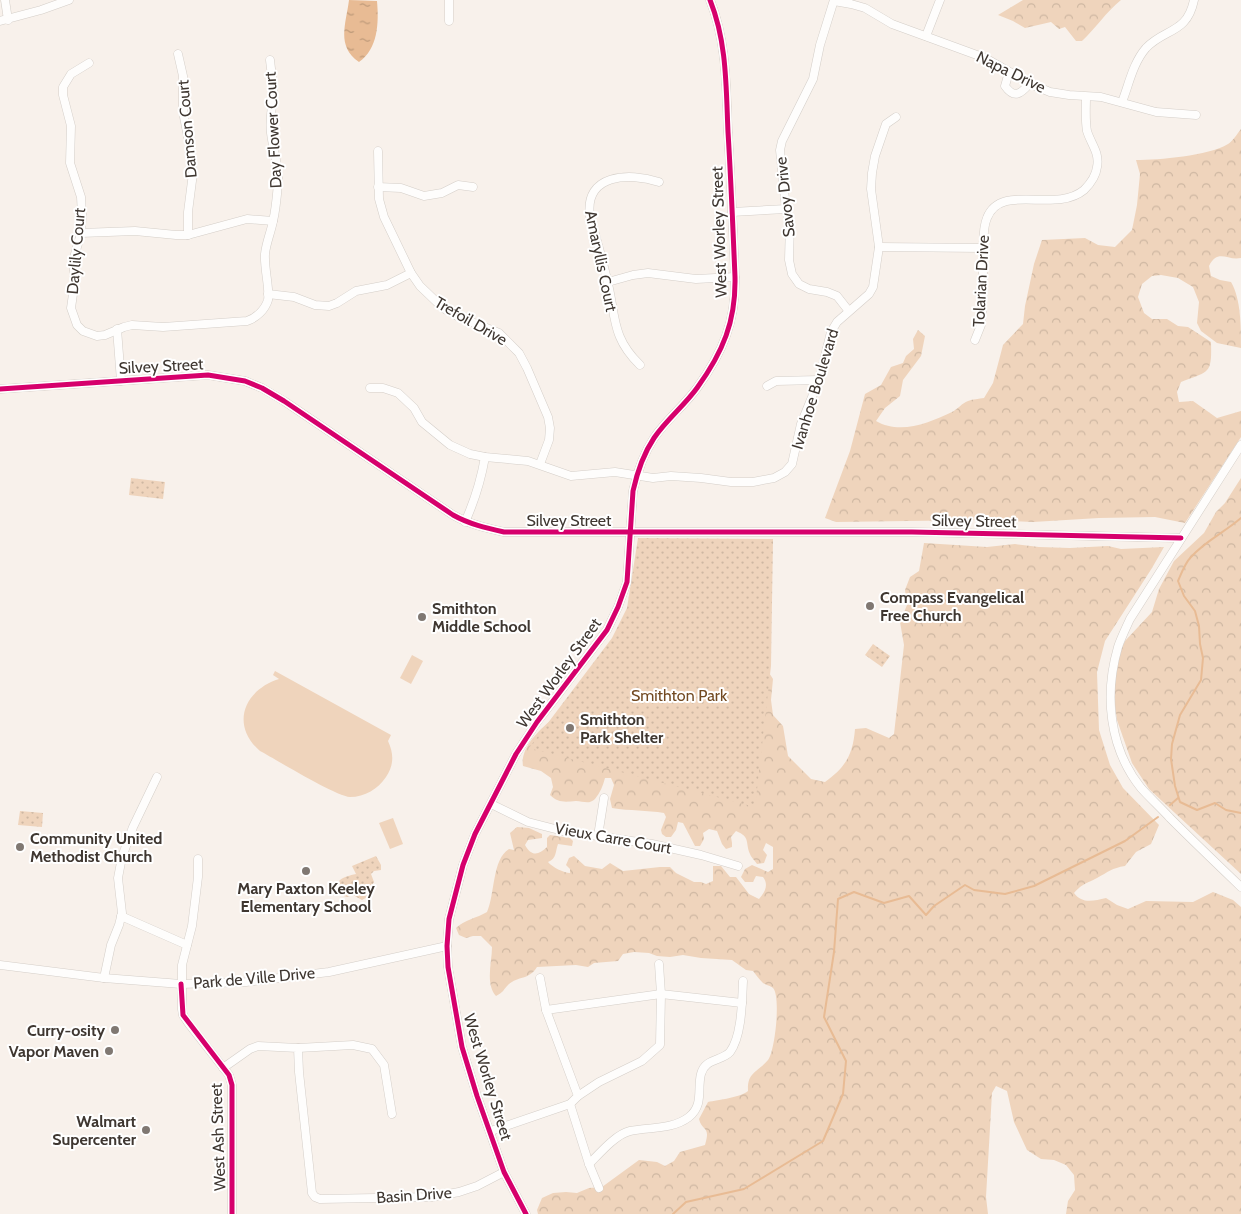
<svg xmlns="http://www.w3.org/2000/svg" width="1241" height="1214" font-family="Cabin,sans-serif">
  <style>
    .grass { fill: #efd4bc }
    .forest { fill: url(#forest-crowns) }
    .park { fill: url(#park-dots) }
    .water { fill: url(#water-ripples) }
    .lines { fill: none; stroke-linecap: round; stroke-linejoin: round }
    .stream { stroke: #e8bb94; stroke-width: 2 }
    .minor-casing { stroke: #d4cec8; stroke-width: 9 }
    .minor { stroke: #fefdfc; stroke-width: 8 }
    .cycleway-casing { stroke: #fff; stroke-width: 8 }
    .cycleway { stroke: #d6006c; stroke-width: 5 }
    .poi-dot { fill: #807872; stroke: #fff; stroke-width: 2 }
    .labels { text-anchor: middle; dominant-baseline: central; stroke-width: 4; stroke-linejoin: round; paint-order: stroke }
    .street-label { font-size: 16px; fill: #3f3731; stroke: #fff }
    .poi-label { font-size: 16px; font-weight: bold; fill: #3f3731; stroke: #fff; text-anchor: start }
    .park-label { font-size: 16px; fill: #724921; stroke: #fff }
  </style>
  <defs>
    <pattern id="forest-crowns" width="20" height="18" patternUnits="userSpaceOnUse" patternTransform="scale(1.25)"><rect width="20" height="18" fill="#efd4bc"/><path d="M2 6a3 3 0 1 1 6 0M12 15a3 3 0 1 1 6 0" fill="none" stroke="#ceb7a2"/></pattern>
    <pattern id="park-dots" width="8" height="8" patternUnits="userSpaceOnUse" patternTransform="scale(1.25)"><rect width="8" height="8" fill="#efd4bc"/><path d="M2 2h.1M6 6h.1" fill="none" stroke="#ceb7a2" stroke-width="1.8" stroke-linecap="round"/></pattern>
    <pattern id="water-ripples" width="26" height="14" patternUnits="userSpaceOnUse" patternTransform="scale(1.25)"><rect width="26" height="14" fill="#e8bb94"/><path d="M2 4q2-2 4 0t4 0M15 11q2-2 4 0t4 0" fill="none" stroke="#bd9979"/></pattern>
  </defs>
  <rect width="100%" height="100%" fill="#f8f1eb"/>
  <g class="grass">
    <polygon points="412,655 423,661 411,684 400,678"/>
    <path d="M275,671L391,735L388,741C394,754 394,765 386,777C378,789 365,797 350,797C335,796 277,760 260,751C230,725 244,690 279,679L273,675Z"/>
    <polygon points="393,818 403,844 390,849 379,823"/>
  </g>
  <g class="forest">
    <path d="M1023,0H1121C1106,12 1096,28 1082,41H1076L1065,27L1059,29L1051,22L1025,28L1013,21L998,15Z"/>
    <path d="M1241,129V258C1227,261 1218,248 1209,266L1211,276L1220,280L1231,282C1241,299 1241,326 1241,348L1217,343L1201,331L1197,323L1199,302L1193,287L1178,278L1161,275L1152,276L1142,284L1138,297L1144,313L1152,319H1167L1178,326L1188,327L1211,342C1212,375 1209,371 1181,382L1177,392L1179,402L1193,401L1217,418L1241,411V437L1185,523L1155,517L1099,518L1033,522L979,520L836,522L825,518L850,451L865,394L881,385L891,367L903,363L906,356L914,349L913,339L918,330L925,336L921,356L903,380L900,396L885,408L876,421C900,435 929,423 952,412C958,409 962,403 968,401C973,399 979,399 984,398L993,383L1003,345L1023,324L1025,306L1034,264L1042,240L1085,238L1098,245L1115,247L1132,230L1137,205L1140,174L1136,160C1159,160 1208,156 1228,144C1233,141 1237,134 1241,129Z"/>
    <polygon points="1241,478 1241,874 1149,789 1132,763 1117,720 1113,691 1116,660 1125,641 1152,612 1159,589 1174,561 1204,533 1216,512 1225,503"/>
    <path d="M924,543L987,547L1015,544L1039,547L1070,548L1108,546L1121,549L1164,547L1152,568L1105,641L1097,672L1099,730L1110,765L1123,788L1159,825L1151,844L1136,852L1125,866C1112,868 1108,872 1097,878C1086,884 1083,883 1074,893C1082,904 1093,901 1106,898L1117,905L1128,909L1146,901L1193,902L1213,892L1233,900L1241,907V1214H1066L1068,1201L1075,1190L1074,1175L1066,1165L1054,1160L1041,1159L1027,1150L1014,1122L1007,1091L996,1086L992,1093L986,1197L988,1214H538L537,1210L542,1198L553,1193L566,1192L577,1193L589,1188L602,1187L639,1160L657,1162L665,1166L674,1161L680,1152L705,1145C711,1125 702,1132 699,1119L708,1102C718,1100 742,1097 748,1091C747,1072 757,1073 768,1060C775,1052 781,996 773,988C771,986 766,985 763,983C759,979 756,975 753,971L746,970L732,960L701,958L683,955L670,957L657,956L649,953L634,952L623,954L618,961L594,963L588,967L576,965L537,967C528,981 519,975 508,985C503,990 504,992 496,996C485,984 492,962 492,947L481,936H473L466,938L459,935L456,928C464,920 477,918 487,912C495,895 492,859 509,849L514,850L510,833L517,827L529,828L542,834V838L528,840L525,845C531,856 538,856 547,847V838L550,835L570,838L573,841L572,846L558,844C555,852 557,858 548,862C552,867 564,873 570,873V869L566,865L569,858L574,856L585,866L602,869L610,863L623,871L660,867H670L676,873L694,882H701L706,884L713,881V866H721L730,877H736L749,894L759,899C765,892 769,885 763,877L756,876L753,882H745L741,877L745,869L752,865L768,872L773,869V847L766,843L763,850L767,855L764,863L757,864C755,861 751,857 750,854C745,843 751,837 736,831L731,837L732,843V847L726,849L722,844L717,831L709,829L703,833L704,839L700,846H695L683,823L678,822L676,830L671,837H666L662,834L661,830L666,817L664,813C647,810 630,811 612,808L610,799L614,785L611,778H605C603,786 600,793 595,799C589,805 583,801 576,801C565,802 558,803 550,795L553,787L551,778L541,771L523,766C520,749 538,731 550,721L766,668L773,679L771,700L773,715L783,726L788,756L811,779L825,782C846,767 853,754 855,729L866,728L889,738L894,734L904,645L900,622L907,605L905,590L910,577L919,571Z"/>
  </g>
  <g class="park">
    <polygon points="131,478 165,482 163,499 129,495"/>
    <polygon points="638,538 773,539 771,666 755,807 529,748 612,638 627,608"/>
    <polygon points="873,644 890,656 882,667 865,655"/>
    <polygon points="20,811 43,813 42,827 18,825"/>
    <path d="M376,856L381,865V870L374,871L371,874L374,882L372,885L371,895L362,900L353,895L347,897L336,894C335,879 343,877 356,874L352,866Z"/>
  </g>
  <path class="water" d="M349,0L377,1C379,23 378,49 359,62C336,46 346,24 349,0Z"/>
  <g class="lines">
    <g class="stream">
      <path d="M1241,518C1225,532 1205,541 1191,557C1185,563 1181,574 1178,581L1184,596L1195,611L1199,626L1200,644L1203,658L1201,680L1180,715L1172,744L1171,759L1175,786L1180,802L1197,810L1215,803L1226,810L1241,813"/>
      <polyline points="1170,805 1178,798"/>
      <polyline points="673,1214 686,1202 744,1189 823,1141 843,1094 846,1061 824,1017 834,952 838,899 854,892 884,903 909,896 926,915 934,906 965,885 974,890 1005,894 1034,886 1125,841 1158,817"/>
    </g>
    <defs>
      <g id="minor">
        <polyline points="5,0 8,20"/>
        <polyline points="449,0 449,21"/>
        <polyline points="834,0 820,45 813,79 782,141 780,150 786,209 790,223 789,260 792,274 799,284 809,289 827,292 837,296 848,310"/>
        <polyline points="834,1 851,4 865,8 892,24 985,58 1033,85 1050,92 1069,95 1101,97 1156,112 1196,115"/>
        <polyline points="0,21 41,10 69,0"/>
        <polyline points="926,36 940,0"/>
        <polyline points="178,54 183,76 183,112 191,152 193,173 188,212 188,235"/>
        <path d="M89,63L71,74L63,87V95L71,126L70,163L81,197L82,215L81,233L73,261L75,280L71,308L77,325L83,331L97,336L105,335L124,327L132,325L163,327L247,321C256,318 265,310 268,300C270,290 264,268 265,254C266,243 271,232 273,221C276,209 277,195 278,183C279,165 273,150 271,133C269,119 273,105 273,91C273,81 271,70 270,60"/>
        <path d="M1009,72L1005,86C1014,99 1021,94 1029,84"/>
        <path d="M1122,102C1129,84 1133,63 1146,48C1165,28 1187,34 1194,0"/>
        <polyline points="378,151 379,199 384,217 411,273 420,286 443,308 459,317 499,333 519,353 527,368 548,417 550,428 549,440 540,464"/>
        <polyline points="378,187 401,188 424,196 442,193 458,185 473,187"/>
        <polyline points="732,212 786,209"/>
        <polyline points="81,233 135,231 176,235 188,235 247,219 273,221"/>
        <polyline points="879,247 983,248"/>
        <polyline points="608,282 633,275 648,273 696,279 735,277"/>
        <polyline points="268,294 294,297 315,305 329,306 337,303 356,291 387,285 411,273"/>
        <polyline points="117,329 121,381"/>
        <path d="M975,340L981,325L982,313C983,294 983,275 983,256C984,244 982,229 987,218C1001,182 1055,214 1084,190C1090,184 1096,176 1097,167C1100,153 1091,144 1087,131C1085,120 1086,108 1086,97"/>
        <path d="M640,365C612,338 616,318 608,284C603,261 596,238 590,216C584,174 629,172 659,182"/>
        <polyline points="767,386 776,381 819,380"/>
        <polyline points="370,388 383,388 398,393 414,408 422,422 450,445 470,454 485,457 528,461 571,476 615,472 653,478 671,476 701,478 731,482 753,482 774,478 785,472 792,464 801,424 819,380 831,332 837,322 869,294 873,287 879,247 871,189 872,173 875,156 886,124 896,117"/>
        <path d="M0,389L208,375L245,381L262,388L284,401L453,515C469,524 486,528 504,532H912L1181,538"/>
        <path d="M1241,445L1130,619C1126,628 1121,638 1118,647C1104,695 1109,748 1141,788C1150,798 1161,808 1170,818C1193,841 1217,864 1241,887"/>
        <path d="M465,522C475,500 481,480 485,457"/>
        <polyline points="491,804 528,822 563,831 652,844 701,855 738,866"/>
        <polyline points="598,836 604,798"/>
        <polyline points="198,859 198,877 192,926 182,965 182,1009 183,1015 189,1024 229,1075 232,1085 232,1214"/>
        <polyline points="121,916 187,945"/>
        <polyline points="0,965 104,978 181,984 246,982 329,972 447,946"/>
        <polyline points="104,978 111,945 119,925 122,913 118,878 122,857 133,827 157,777"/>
        <polyline points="546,1010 661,994 742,1003"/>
        <polyline points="298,1048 353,1045 372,1049 384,1065 392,1114"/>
        <polyline points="223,1068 250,1049 258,1046 298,1048 299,1072 312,1193 315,1197 320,1199 432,1197 459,1192 477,1186 504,1172"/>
        <polyline points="578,1096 599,1082 642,1061 660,1045 661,994 659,964"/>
        <polyline points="570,1104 589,1164 599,1188"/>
        <polyline points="491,1131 570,1104 578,1096 546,1010 540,978"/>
        <path d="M589,1164C599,1154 616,1134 630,1131C649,1127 672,1130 689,1117C704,1105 697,1089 701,1074C705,1058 722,1061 730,1052C742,1036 742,1001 743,981"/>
        <path d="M526,1214L504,1172L477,1096L462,1047L448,967L447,946L449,919L463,865L475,834L516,754L537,722L607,630L618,607L627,582L633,491C637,473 644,453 654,438C666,420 684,406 697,388C723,352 736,321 735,277C733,229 731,180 728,132C726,87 727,42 710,0"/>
      </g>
    </defs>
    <use href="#minor" class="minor-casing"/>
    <use href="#minor" class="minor"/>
    <defs>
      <g id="cycleway">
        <path d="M0,389L208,375L245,381L262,388L284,401L453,515C469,524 486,528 504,532H912L1181,538"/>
        <polyline points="181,984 183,1015 229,1075 232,1085 232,1214"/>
        <path d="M526,1214L504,1172L477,1096L462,1047L448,967L447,946L449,919L463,865L475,834L516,754L537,722L607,630L618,607L627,582L633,491C637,473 644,453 654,438C666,420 684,406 697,388C723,352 736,321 735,277C733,229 731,180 728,132C726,87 727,42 710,0"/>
      </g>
    </defs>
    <use href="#cycleway" class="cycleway-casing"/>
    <use href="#cycleway" class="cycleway"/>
  </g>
  <g class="poi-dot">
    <circle cx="870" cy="606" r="5"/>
    <circle cx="422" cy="617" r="5"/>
    <circle cx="570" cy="728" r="5"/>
    <circle cx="20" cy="847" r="5"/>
    <circle cx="306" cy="871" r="5"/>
    <circle cx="115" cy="1030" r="5"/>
    <circle cx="109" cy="1051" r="5"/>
    <circle cx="146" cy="1130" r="5"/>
  </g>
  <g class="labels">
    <g class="street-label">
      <text transform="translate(1011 72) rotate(26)">Napa Drive</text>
      <text transform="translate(187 129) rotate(-95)">Damson Court</text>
      <text transform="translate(273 130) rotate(-93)">Day Flower Court</text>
      <text transform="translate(785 197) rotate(-96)">Savoy Drive</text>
      <text transform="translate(719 232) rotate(-92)">West Worley Street</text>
      <text transform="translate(76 251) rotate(-85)">Daylily Court</text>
      <text transform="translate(601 261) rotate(78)">Amaryllis Court</text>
      <text transform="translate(981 281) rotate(-87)">Tolarian Drive</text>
      <text transform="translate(471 321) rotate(30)">Trefoil Drive</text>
      <text transform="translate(161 366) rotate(-3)">Silvey Street</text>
      <text transform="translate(815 389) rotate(-73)">Ivanhoe Boulevard</text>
      <text x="569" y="520">Silvey Street</text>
      <text transform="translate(974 521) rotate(1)">Silvey Street</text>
      <text transform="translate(559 673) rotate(-54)">West Worley Street</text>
      <text transform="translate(613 838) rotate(10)">Vieux Carre Court</text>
      <text transform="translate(254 978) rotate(-5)">Park de Ville Drive</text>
      <text transform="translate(488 1077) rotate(73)">West Worley Street</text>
      <text transform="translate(218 1137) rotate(-92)">West Ash Street</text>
      <text transform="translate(414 1195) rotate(-4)">Basin Drive</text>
    </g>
    <g class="poi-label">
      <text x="880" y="597">Compass Evangelical<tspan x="880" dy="18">Free Church</tspan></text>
      <text x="432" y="608">Smithton<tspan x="432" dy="18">Middle School</tspan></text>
      <text x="580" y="719">Smithton<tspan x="580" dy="18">Park Shelter</tspan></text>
      <text x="30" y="838">Community United<tspan x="30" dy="18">Methodist Church</tspan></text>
      <text x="306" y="888" text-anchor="middle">Mary Paxton Keeley<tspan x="306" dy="18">Elementary School</tspan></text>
      <text x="105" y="1030" text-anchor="end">Curry-osity</text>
      <text x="99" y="1051" text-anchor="end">Vapor Maven</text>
      <text x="136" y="1121" text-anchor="end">Walmart<tspan x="136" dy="18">Supercenter</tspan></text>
    </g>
    <g class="park-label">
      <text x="679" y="695">Smithton Park</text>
    </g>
  </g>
</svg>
